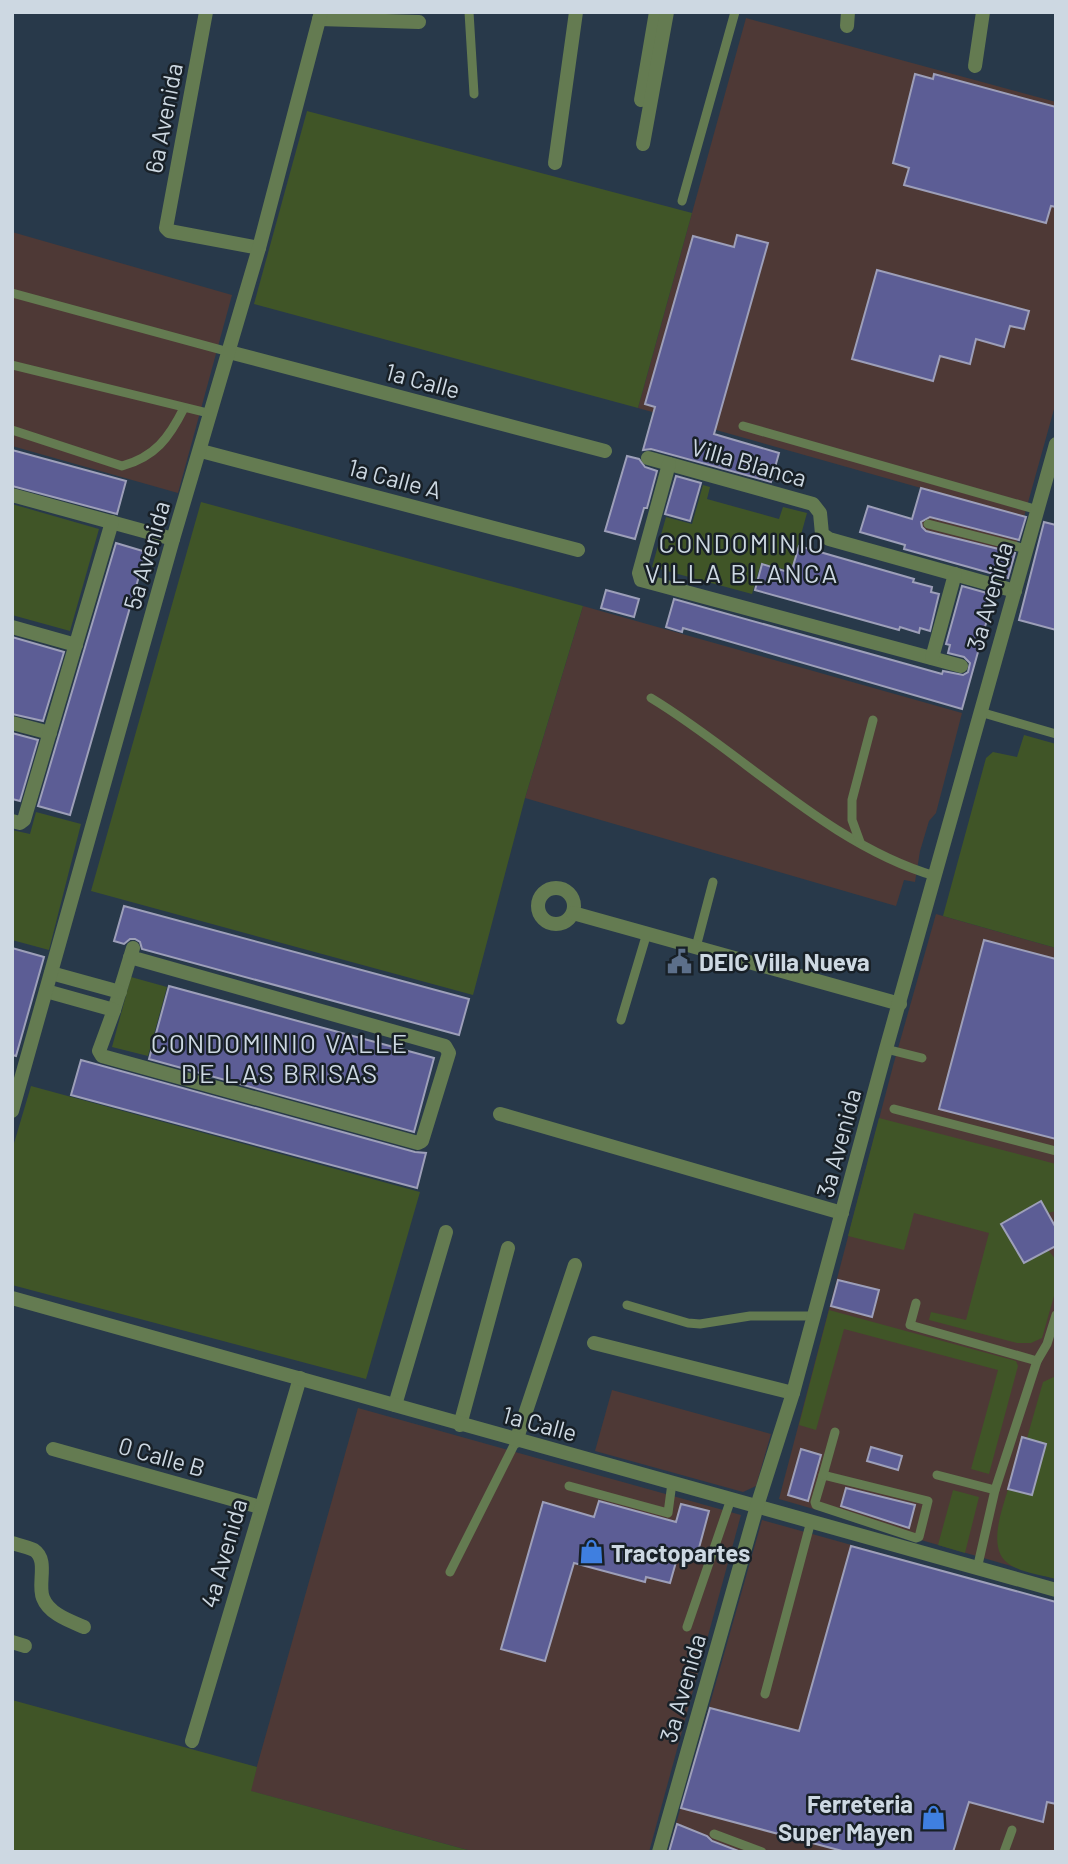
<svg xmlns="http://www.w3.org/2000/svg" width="1068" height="1864" font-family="Barlow,sans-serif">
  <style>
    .industrial { fill: #4e3936 }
    .green { fill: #405527 }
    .building { fill: #5c5d95; stroke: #9d9fb9; stroke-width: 2 }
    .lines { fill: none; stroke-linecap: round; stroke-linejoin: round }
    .service { stroke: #647b51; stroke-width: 9 }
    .minor { stroke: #647b51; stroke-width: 14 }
    .tertiary { stroke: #647b51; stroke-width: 14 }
    .labels { text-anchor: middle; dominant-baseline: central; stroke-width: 5; stroke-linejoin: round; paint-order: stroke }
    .street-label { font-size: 24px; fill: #cdd8e2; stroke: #182027 }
    .poi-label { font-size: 24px; font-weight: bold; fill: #cdd8e2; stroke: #182027; text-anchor: start }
    .neighbourhood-label { font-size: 26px; letter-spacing: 2px; fill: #cdd8e2; stroke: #182027 }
  </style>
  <rect width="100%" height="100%" fill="#28394a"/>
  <g class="industrial">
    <polygon points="746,18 1056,102 1056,402 1007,578 904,549 921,488 638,408"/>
    <polygon points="12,232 232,295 178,493 12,446"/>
    <polygon points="583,606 962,713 936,813 929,821 920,851 915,882 904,880 896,906 525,798"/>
    <polygon points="936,914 1056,948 1056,1579 779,1499 893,1066"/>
    <polygon points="612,1390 771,1434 756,1486 743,1492 595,1451"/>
    <polygon points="358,1408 741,1515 649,1852 475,1852 250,1791"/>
    <polygon points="762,1520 1056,1602 1056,1851 668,1852"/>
  </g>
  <g class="green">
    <polygon points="307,111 692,213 638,408 254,304"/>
    <polygon points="703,485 710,487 707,499 779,519 783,507 807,513 791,571 761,563 752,594 652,567 666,517 692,524"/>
    <polygon points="201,502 583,606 525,798 473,995 91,891"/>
    <polygon points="12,504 99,529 70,631 12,615"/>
    <polygon points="1024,735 1056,744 1056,948 943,916 986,758 993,752 1017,757"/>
    <polygon points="36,812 81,824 49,950 12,940 12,830 30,834"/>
    <polygon points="131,977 167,987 148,1056 112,1047"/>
    <polygon points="31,1086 420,1192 366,1379 12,1285 12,1150"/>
    <polygon points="879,1118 1056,1164 1056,1211 1002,1224 1024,1263 1048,1250 1056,1260 1056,1289 1042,1338 1031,1343 1017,1343 929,1320 931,1312 966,1320 989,1233 914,1213 904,1250 848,1236"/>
    <polygon points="829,1310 1016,1361 1018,1366 989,1474 971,1469 998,1370 844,1329 816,1430 799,1425"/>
    <path d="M1056,1376V1579C1042,1575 1025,1573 1012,1566C985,1552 1002,1511 1008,1489L1032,1495L1046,1444L1027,1438L1043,1382Z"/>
    <polygon points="953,1490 979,1497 965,1553 938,1545"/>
    <polygon points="12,1700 257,1767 251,1791 475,1852 12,1852"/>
  </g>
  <g class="building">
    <polygon points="915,74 933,79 934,74 1056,107 1056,207 1051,206 1046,223 904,185 909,168 893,163"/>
    <polygon points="737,235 768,243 714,434 779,453 771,482 651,449 643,450 655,407 645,404 693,236 734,247"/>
    <polygon points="877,270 1029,311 1024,329 1010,326 1004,347 976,339 970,364 940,356 933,381 852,359"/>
    <polygon points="12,450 126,481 117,514 12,486"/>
    <polygon points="627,456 639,459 645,467 657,471 647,508 644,508 635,539 605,531"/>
    <polygon points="676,476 701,483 690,521 665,514"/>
    <polygon points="921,488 1026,517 1019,540 930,517 921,522 922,527 926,531 1015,553 1008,578 904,549 905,545 860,532 868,506 912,519"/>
    <polygon points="1044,522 1056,525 1056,630 1019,620"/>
    <polygon points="116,543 146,552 70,815 38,806"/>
    <polygon points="799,546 914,579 913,582 932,587 931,592 939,594 930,631 920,628 919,633 900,627 899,630 755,590 762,564 791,573"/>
    <polygon points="962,586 994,595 962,709 683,628 682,632 666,627 674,599 942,674 943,671 963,675 968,672 970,663 964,657 948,653 950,645 946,644"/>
    <polygon points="606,590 639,599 634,617 601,608"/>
    <polygon points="12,637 64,652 43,721 12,714"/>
    <polygon points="12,733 38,740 20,801 12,799"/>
    <polygon points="124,906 469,999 459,1035 142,949 140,942 135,939 130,939 124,944 114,941"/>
    <polygon points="984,940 1056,959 1056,1139 939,1109"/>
    <polygon points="12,948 44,957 16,1056 12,1055"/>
    <polygon points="169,986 434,1058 414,1132 149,1059"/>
    <polygon points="81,1060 415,1152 426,1153 417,1188 71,1095"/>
    <polygon points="1041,1201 1056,1228 1056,1246 1024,1263 1001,1224"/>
    <polygon points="838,1280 879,1290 872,1317 831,1306"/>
    <polygon points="1022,1437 1046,1444 1032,1495 1008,1489"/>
    <polygon points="871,1447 902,1456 898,1470 867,1461"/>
    <polygon points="801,1449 821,1455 808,1501 788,1495"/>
    <polygon points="846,1488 915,1505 909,1528 841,1506"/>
    <polygon points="599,1501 676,1522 681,1504 709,1511 696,1559 678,1555 670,1583 646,1577 645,1582 574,1563 545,1661 501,1649 543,1502 594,1517"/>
    <polygon points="851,1546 1056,1602 1056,1804 1047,1802 1043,1822 969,1802 953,1852 846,1852 681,1808 710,1708 799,1731"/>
    <polygon points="677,1824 707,1836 712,1841 741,1852 669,1852"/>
  </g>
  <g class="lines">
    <g class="service">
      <polyline points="469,12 474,94"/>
      <polyline points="682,201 735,12"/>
      <polyline points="12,293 229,352"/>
      <polyline points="12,365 212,414"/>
      <polyline points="743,426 1038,510"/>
      <path d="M12,430L122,466C155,457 169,438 184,408"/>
      <polyline points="928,524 1026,549"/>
      <path d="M651,698C744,754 829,845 935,876"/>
      <polyline points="980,712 1056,734"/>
      <polyline points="860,842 852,820 852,800 873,720"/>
      <polyline points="696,947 713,882"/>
      <polyline points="621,1020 647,933"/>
      <polyline points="886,1049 922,1058"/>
      <polyline points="894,1109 1056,1151"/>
      <polyline points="916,1303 910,1325 1037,1361"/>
      <polyline points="627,1305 688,1323 700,1324 750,1316 814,1316"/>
      <polygon points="823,1475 928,1501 919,1537 916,1538 816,1505 815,1502"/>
      <polyline points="823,1475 835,1432"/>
      <polyline points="937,1475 995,1490"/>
      <polyline points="569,1486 668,1513 672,1483"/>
      <polyline points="977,1569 995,1490 1037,1361 1047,1344 1056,1315"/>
      <polyline points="450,1572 516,1441"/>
      <polyline points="687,1627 731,1499"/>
      <polyline points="765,1694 811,1521"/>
      <polyline points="714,1834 762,1852"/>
      <polyline points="1004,1852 1012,1830"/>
    </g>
    <g class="minor">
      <polyline points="319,19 419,22"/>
      <polyline points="847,26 848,12"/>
      <polyline points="975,66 983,12"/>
      <polyline points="641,100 656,12"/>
      <polyline points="643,144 667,12"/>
      <polyline points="555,163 576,12"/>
      <polyline points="229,352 605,451"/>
      <polyline points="201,451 578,550"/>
      <polyline points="648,458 813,504 820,513 822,534 829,539 1015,591"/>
      <polyline points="669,464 639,573 641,580 961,666"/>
      <polyline points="12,495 173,539"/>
      <polyline points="12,627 76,645"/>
      <polyline points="932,658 955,574"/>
      <polyline points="12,723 50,733"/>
      <polyline points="12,821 20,823 24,820 112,522"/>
      <circle cx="556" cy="906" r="18"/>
      <polyline points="573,913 900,1004"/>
      <polyline points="130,957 445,1046 449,1053 422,1141 418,1143 102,1056 99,1051 114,1010 133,948"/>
      <polyline points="51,973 120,992"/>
      <polyline points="46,991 114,1010"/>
      <polyline points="500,1114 842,1213"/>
      <polyline points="594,1343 793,1393"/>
      <polyline points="395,1405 446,1232"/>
      <polyline points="460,1425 508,1248"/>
      <polyline points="516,1441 575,1265"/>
      <polyline points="53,1449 260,1507"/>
      <path d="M12,1543C19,1545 28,1547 34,1550C49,1560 37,1584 43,1598C49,1614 70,1621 84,1627"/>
      <polyline points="12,1642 25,1646"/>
      <polyline points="192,1741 300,1378"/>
    </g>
    <g class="tertiary">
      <polyline points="206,12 166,228 169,231 259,248"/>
      <polyline points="12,1111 173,539 259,248 321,12"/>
      <polyline points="12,1298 1056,1590"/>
      <polyline points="659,1852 757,1506 793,1393 886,1049 1056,444"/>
    </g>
  </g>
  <defs>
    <symbol id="civic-bare" viewBox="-9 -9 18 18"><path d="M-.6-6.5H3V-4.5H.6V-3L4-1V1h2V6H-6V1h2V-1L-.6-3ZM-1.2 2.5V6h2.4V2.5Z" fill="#5c6f8a" stroke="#182027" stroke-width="2.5" paint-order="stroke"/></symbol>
    <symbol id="shop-bare" viewBox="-9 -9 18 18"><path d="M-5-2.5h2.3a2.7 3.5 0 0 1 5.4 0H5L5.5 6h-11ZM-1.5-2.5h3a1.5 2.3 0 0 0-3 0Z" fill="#3f7fe0" stroke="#182027" stroke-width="2.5" paint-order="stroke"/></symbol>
  </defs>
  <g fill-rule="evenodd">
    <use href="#civic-bare" x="662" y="944" width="35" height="35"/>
    <use href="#shop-bare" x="574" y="1534" width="35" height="35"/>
    <use href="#shop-bare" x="916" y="1800" width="35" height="35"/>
  </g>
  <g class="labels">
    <g class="street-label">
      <text transform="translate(163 118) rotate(-79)">6a Avenida</text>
      <text transform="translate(423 380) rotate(15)">1a Calle</text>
      <text transform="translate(749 462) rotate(16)">Villa Blanca</text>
      <text transform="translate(395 478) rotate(15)">1a Calle A</text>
      <text transform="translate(146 555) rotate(-74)">5a Avenida</text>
      <text transform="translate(989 596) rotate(-74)">3a Avenida</text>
      <text transform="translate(838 1143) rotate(-75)">3a Avenida</text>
      <text transform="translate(540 1423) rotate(15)">1a Calle</text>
      <text transform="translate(162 1456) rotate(16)">0 Calle B</text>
      <text transform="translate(223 1553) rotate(-74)">4a Avenida</text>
      <text transform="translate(682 1688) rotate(-74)">3a Avenida</text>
    </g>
    <g class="poi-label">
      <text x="699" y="961">DEIC Villa Nueva</text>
      <text x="611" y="1552">Tractopartes</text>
      <text x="913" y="1803" text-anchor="end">Ferreteria<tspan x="913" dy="28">Super Mayen</tspan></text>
    </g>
    <g class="neighbourhood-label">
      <text x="742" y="542">CONDOMINIO<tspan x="742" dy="30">VILLA BLANCA</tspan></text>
      <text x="280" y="1042">CONDOMINIO VALLE<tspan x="280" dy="30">DE LAS BRISAS</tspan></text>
    </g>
  </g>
  <rect width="1068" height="1864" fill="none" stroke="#cdd8e2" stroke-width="28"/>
</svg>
